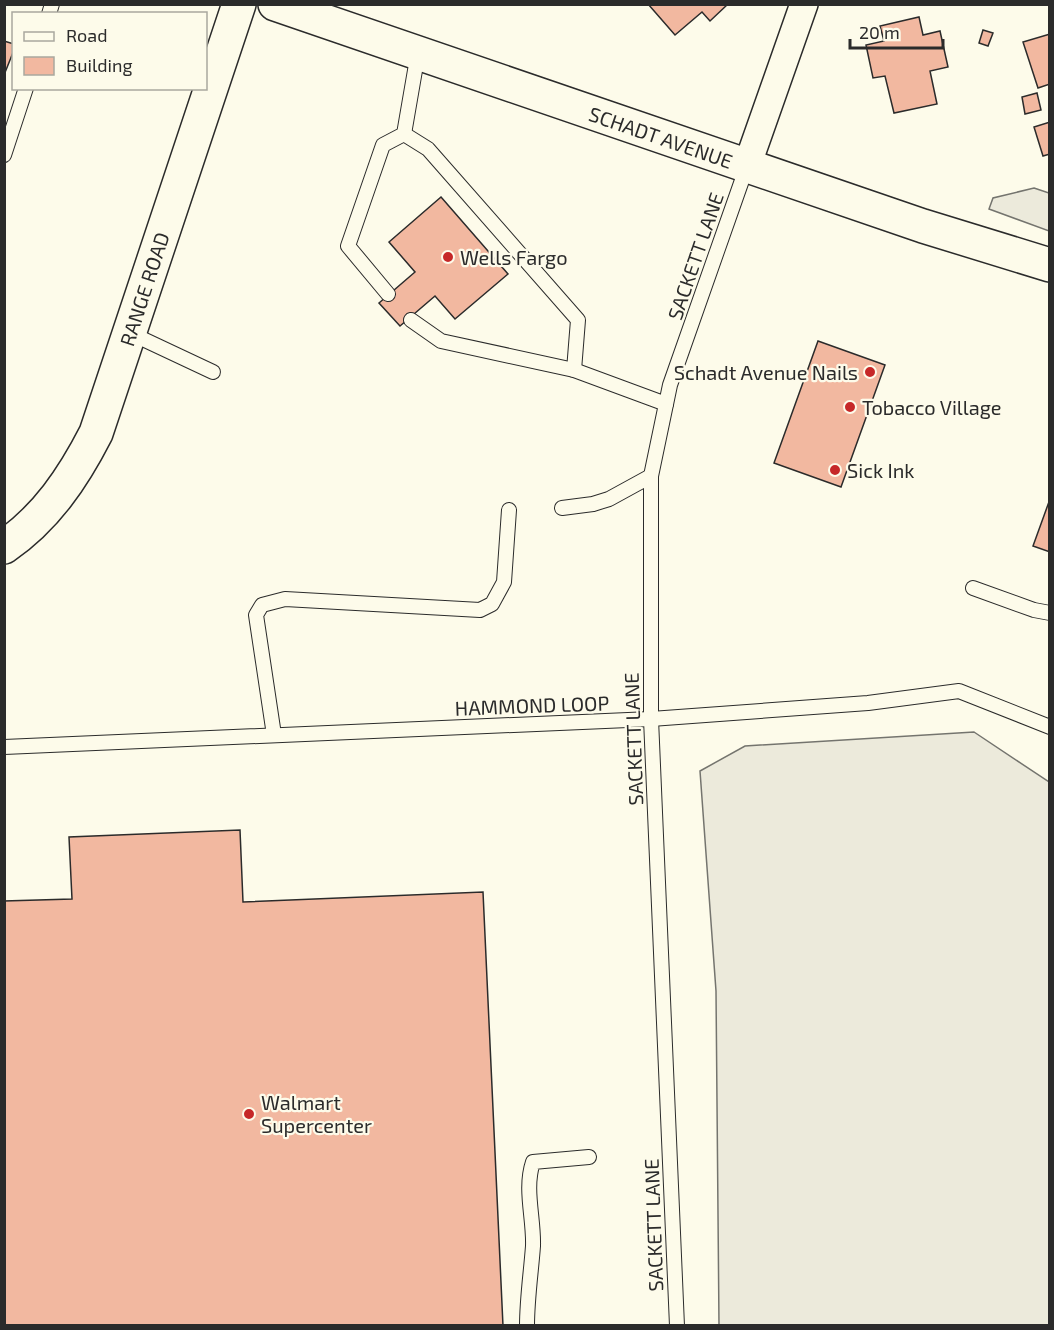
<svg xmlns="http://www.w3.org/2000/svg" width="1054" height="1330" font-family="'Exo 2',sans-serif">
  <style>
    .parking { fill: #eceadb; stroke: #74746e; stroke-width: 1.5 }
    .building { fill: #f2b8a0; stroke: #2b2b2b; stroke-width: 1.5 }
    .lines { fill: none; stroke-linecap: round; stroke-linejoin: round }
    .lane-casing { stroke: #2b2b2b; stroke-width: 16 }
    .street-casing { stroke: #2b2b2b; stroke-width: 30 }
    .secondary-casing { stroke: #2b2b2b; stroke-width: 36 }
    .lane { stroke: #fdfbea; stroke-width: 14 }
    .street { stroke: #fdfbea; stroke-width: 27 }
    .secondary { stroke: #fdfbea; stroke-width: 33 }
    .poi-dot { fill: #c62828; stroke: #fdfbea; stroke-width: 2 }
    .labels { text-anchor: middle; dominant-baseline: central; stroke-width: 4.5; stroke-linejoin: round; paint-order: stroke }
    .street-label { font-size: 20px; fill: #2b2b2b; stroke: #fdfbea }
    .poi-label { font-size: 20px; fill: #2b2b2b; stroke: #fdfbea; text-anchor: start }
  </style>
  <rect width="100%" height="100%" fill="#fdfbea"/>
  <g class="parking">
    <polygon points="1034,188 1049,193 1049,231 989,209 993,198"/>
    <polygon points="974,732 1049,782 1049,1325 719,1325 716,991 700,771 745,746"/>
  </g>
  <g class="building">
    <polygon points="648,4 728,4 710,21 702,12 675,35"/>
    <polygon points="919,17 923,35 940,31 948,67 930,71 937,104 894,113 885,76 873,78 866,45 884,41 880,26"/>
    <polygon points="983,30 993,33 988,46 979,43"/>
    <polygon points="1050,34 1050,84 1038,88 1023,42"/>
    <polygon points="4,41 14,44 14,50 4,75"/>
    <polygon points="1037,93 1041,110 1025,114 1022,97"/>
    <polygon points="1050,122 1050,154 1043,156 1034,127"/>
    <polygon points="441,197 508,274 455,319 435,296 400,326 379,303 415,272 389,242"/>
    <polygon points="818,341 885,365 841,487 774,463"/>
    <polygon points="1050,499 1050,552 1033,546"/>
    <polygon points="240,830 243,902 483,892 503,1326 4,1326 4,901 72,899 69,837"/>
  </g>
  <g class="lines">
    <defs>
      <g id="lane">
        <polyline points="49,14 52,4"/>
        <polyline points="404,134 428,149 578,320 574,370"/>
        <polyline points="4,155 26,88"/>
        <polyline points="388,294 348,246 383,145 404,134 418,53"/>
        <polyline points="411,320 441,341 574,370 666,404"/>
        <polyline points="130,333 213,372"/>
        <polyline points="562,508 593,504 609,499 651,476"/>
        <polyline points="973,588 1034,610 1050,613"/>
        <polyline points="274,735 256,615 262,605 285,599 480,610 492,604 504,582 509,510"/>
        <polyline points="4,747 651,719 868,703 959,691 1050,727"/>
        <path d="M527,1326C527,1299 531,1273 533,1246C534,1218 524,1189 533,1162L589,1157"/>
        <polyline points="677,1326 651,719 651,476 670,385 747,166"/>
      </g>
      <polyline id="street" points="747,166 804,4"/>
      <g id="secondary">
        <polyline points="275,4 923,226 1050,265"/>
        <path d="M4,547C46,518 73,478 96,433L239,4"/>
      </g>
    </defs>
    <use href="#lane" class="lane-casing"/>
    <use href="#street" class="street-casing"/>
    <use href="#secondary" class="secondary-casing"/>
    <use href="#lane" class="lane"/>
    <use href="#street" class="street"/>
    <use href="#secondary" class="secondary"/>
  </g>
  <g class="poi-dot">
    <circle cx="448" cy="257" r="6"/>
    <circle cx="870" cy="372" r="6"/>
    <circle cx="850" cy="407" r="6"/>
    <circle cx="835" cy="470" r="6"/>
    <circle cx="249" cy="1114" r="6"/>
  </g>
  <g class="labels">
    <g class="street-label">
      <text transform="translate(661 137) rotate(19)">SCHADT AVENUE</text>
      <text transform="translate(695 256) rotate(-71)">SACKETT LANE</text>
      <text transform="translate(144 289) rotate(-72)">RANGE ROAD</text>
      <text transform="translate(532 705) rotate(-2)">HAMMOND LOOP</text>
      <text transform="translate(633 739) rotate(-92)">SACKETT LANE</text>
      <text transform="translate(653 1225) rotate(-92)">SACKETT LANE</text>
    </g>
    <g class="poi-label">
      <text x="460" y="257">Wells Fargo</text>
      <text x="858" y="372" text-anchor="end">Schadt Avenue Nails</text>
      <text x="862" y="407">Tobacco Village</text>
      <text x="847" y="470">Sick Ink</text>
      <text x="261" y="1102">Walmart<tspan x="261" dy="23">Supercenter</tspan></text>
    </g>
  </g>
  <rect width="1054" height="1330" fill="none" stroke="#2b2b2b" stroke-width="12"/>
  <rect x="12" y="12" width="195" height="78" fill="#fdfbea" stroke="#a9a89e" stroke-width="1.5"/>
  <rect x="24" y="32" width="30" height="9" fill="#fdfbea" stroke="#a9a89e" stroke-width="1.5"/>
  <text x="66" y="42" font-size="18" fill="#2b2b2b">Road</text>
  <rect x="24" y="57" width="30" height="18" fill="#f2b8a0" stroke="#a9a89e" stroke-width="1.5"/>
  <text x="66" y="72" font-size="18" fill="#2b2b2b">Building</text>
  <path d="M850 39v9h93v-9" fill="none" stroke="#2b2b2b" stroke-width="3"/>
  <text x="859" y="39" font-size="18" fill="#2b2b2b" stroke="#fdfbea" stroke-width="4.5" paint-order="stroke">20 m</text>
</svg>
